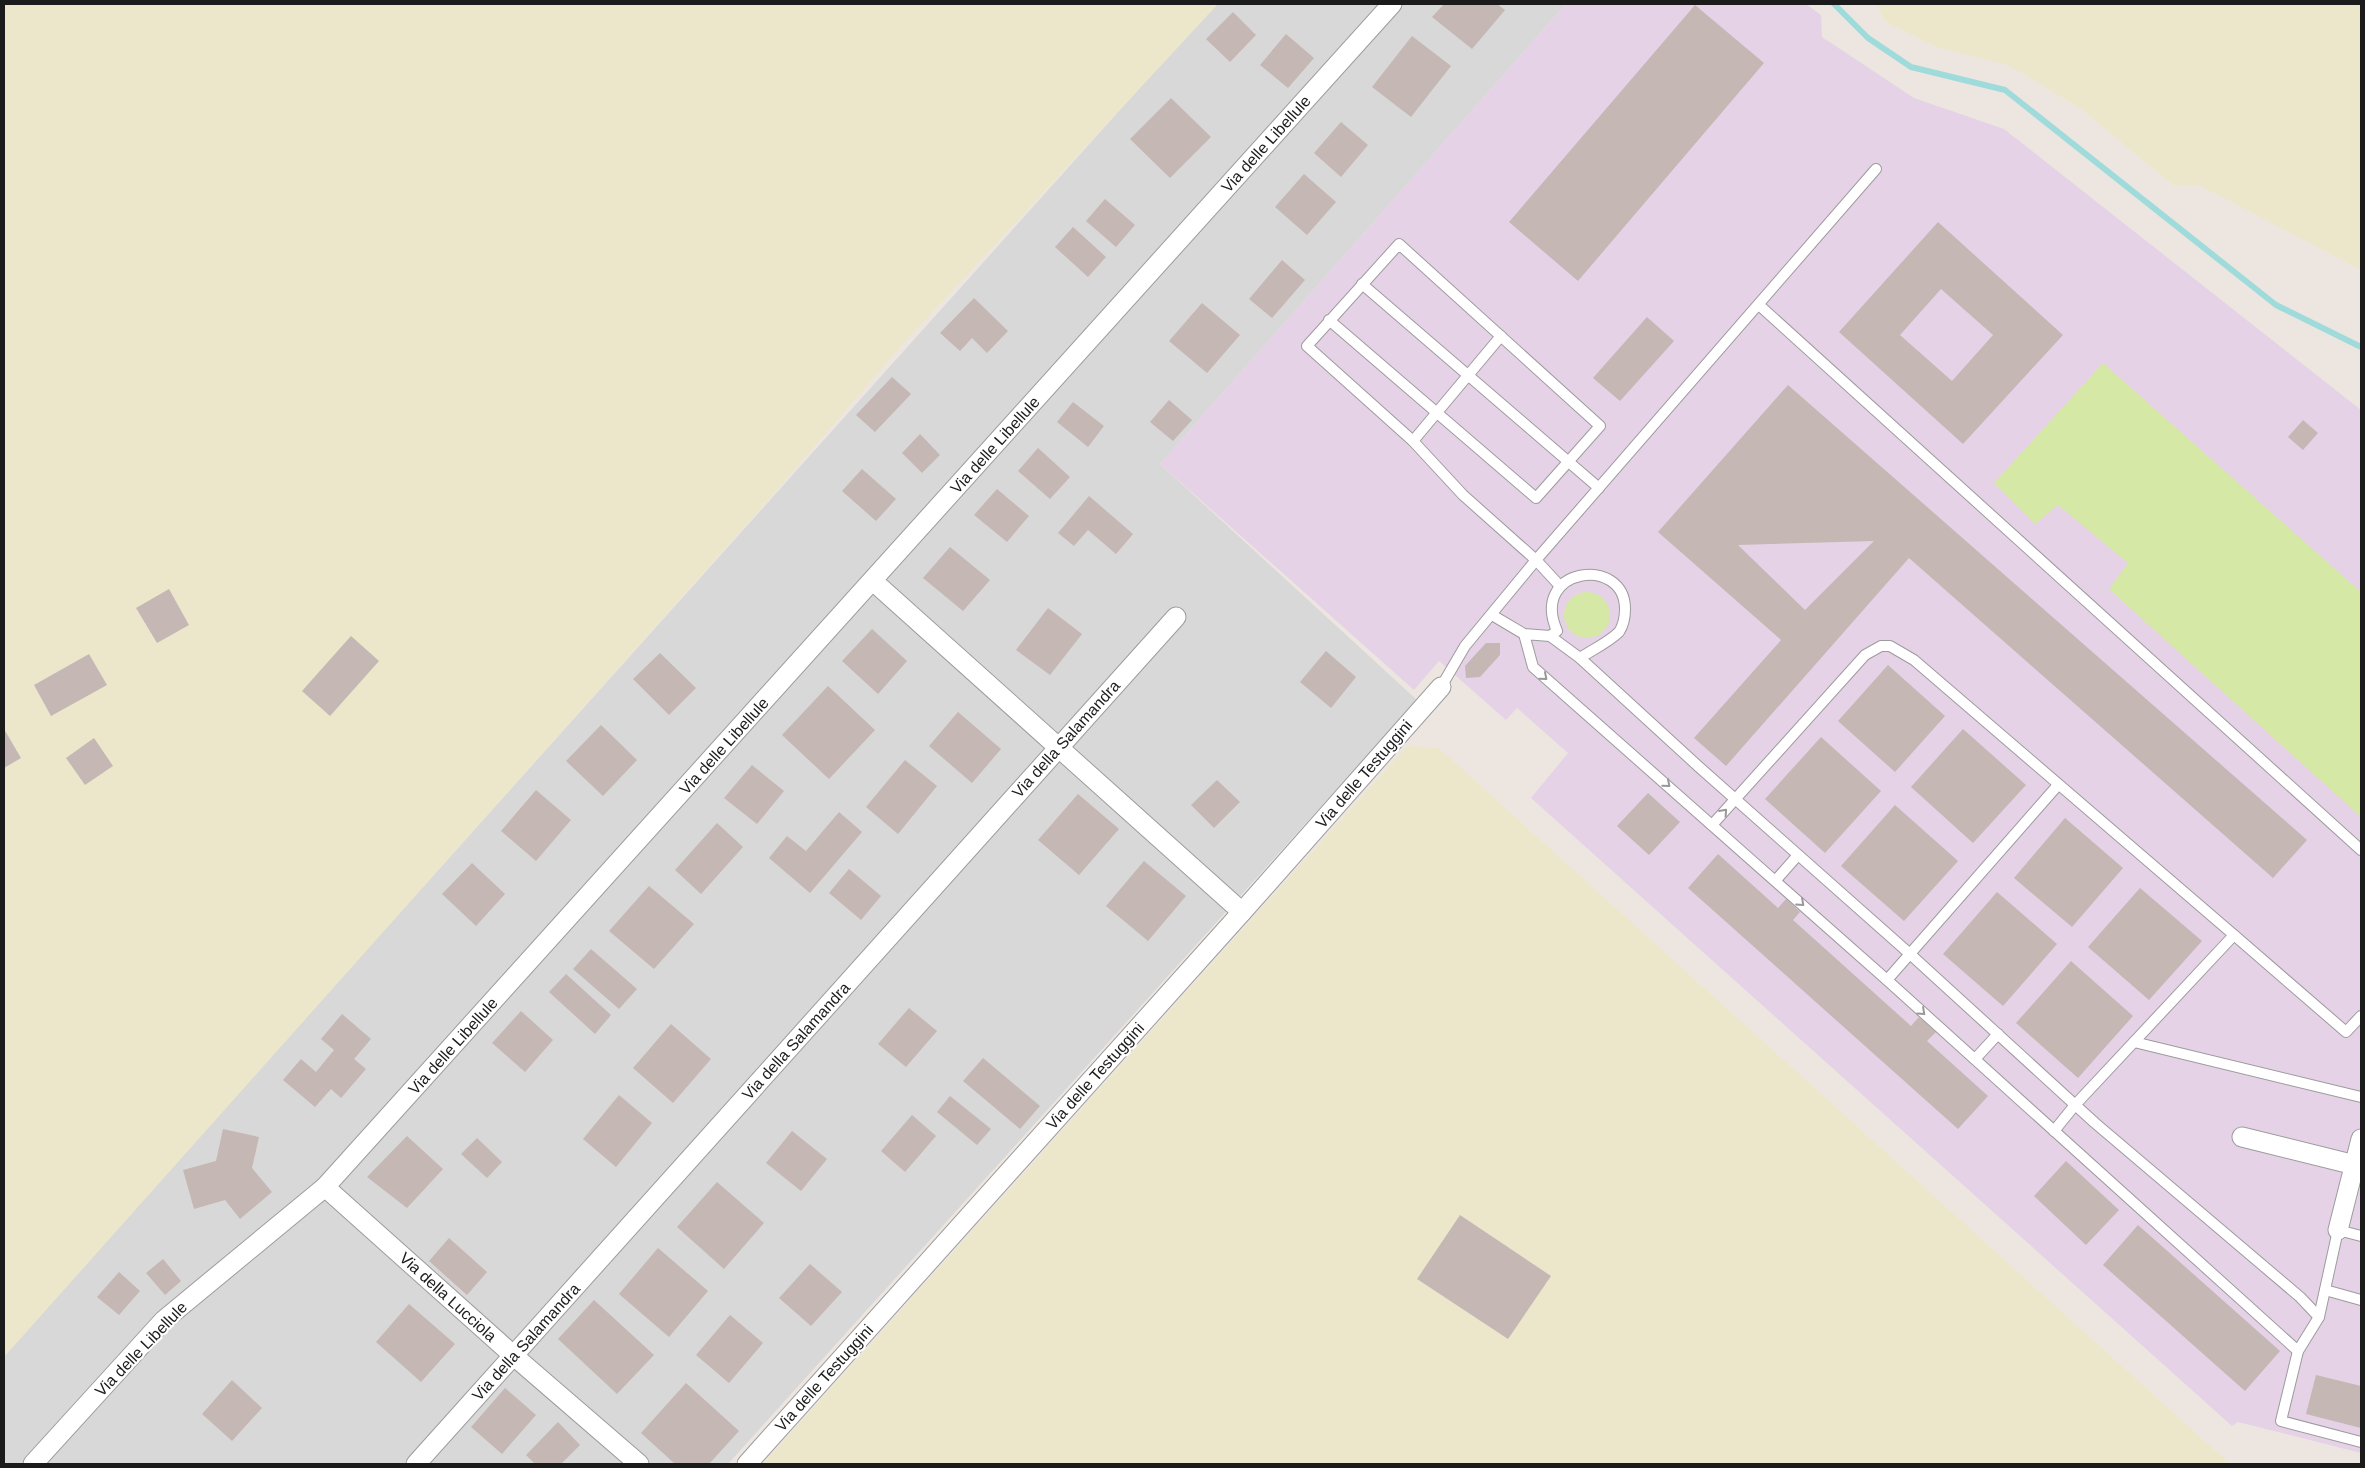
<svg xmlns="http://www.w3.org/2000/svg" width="2365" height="1468" font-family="Arial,sans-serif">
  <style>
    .residential { fill: #d9d8d8 }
    .industrial { fill: #e5d2e6 }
    .farmland { fill: #ece7cb; fill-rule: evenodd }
    .grass { fill: #d6e8a5 }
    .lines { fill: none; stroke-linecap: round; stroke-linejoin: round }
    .stream { stroke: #a0dbdb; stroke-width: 6 }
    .building { fill: #c4b7b4; fill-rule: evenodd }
    .lane-casing { stroke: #9c9c9c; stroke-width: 12 }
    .street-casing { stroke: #9c9c9c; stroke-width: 21 }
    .lane { stroke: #fff; stroke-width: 10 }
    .street { stroke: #fff; stroke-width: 19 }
    .oneway { stroke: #989898 }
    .labels { text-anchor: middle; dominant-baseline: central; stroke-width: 4.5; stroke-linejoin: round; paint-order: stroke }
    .street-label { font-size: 16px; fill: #1b1b1b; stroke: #fff }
  </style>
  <rect width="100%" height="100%" fill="#ede6e0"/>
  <polygon class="residential" points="1215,4 1566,4 1160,464 1417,700 728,1464 4,1464 4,1349 231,1101"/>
  <polygon class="industrial" points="1566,4 1806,4 1821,15 1822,37 1914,98 2004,129 2361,410 2361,1453 2238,1422 2232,1426 1531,798 1568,753 1517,708 1506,720 1439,661 1414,690 1160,464"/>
  <g class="farmland">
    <path d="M4,4H1218L903,344L771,497L4,1357V768L21,757L4,729ZM169,589L189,624L157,643L136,608ZM89,654L107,685L51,715L34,685ZM94,739L113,766L85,785L66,758Z"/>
    <polygon points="1876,4 2361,4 2361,270 2199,185 2174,186 2080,108 2008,65 1936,47 1886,22"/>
    <polygon points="1407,746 1439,748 2230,1464 763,1464"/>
  </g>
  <g class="grass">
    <polygon points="2103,363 2361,592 2361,817 2109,589 2128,563 2058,505 2035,524 1994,483"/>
    <circle cx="1587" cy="615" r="23"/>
  </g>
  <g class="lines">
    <polyline class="stream" points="1834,4 1868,38 1911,67 2005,90 2276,305 2361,347"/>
  </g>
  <g class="building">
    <polygon points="1444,4 1497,4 1505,10 1472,49 1432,17"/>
    <polygon points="1695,5 1764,63 1578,281 1509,222"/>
    <polygon points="1233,12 1256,35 1230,62 1206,39"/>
    <polygon points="1286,34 1314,58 1288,88 1260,65"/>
    <polygon points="1412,36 1451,66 1411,117 1372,87"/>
    <polygon points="1171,98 1211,137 1170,178 1130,139"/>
    <polygon points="1341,122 1368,145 1341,177 1314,153"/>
    <polygon points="1304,174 1336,202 1307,235 1275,207"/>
    <polygon points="1105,199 1135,225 1116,247 1086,221"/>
    <path d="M1938,222L2063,335L1963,444L1839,332ZM1941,289L1993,335L1952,381L1900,335Z"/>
    <polygon points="1073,227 1106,257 1088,277 1055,247"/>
    <polygon points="1282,260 1305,280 1272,318 1249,299"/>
    <polygon points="974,298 1008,331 987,353 972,338 960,351 940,333"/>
    <polygon points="1202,303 1240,335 1207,373 1169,341"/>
    <polygon points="1647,317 1674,341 1620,401 1593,378"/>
    <polygon points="892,377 911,394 875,432 856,415"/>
    <path d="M1788,385L2307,840L2273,878L1909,558L1726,766L1694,738L1781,640L1658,532ZM1874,541L1805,610L1738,545Z"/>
    <polygon points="1169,400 1192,420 1173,441 1150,422"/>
    <polygon points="1073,402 1104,426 1088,447 1057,422"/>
    <polygon points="2303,420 2318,433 2303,450 2288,437"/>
    <polygon points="920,434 940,455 922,473 902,453"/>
    <polygon points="1038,448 1070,477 1050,499 1018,471"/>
    <polygon points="862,469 896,499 876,521 842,491"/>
    <polygon points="997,489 1029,516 1007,542 974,515"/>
    <polygon points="1089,496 1133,534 1116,554 1088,530 1074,546 1058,533"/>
    <polygon points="950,547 990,580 963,611 923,578"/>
    <polygon points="169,589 189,625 157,643 136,608"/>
    <polygon points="1048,608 1082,634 1050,675 1016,650"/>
    <polygon points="872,629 907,661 878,694 842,661"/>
    <polygon points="351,636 379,661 330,716 302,691"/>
    <polygon points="1486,643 1500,643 1500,655 1480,677 1466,678 1465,666"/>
    <polygon points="1326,651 1356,677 1331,708 1300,682"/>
    <polygon points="660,653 696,688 669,715 633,679"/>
    <polygon points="89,654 107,685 51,716 34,685"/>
    <polygon points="1888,665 1945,716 1895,772 1838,721"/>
    <polygon points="828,686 875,730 829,779 782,735"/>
    <polygon points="958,712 1001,749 972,783 929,746"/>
    <polygon points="601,725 637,760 603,796 566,761"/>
    <polygon points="4,729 21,758 4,768"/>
    <polygon points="1963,729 2026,785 1973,843 1911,787"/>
    <polygon points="1821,737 1881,791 1825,853 1765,799"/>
    <polygon points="94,738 113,766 85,785 66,758"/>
    <polygon points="905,760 937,786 898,834 866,807"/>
    <polygon points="752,765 784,791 757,824 724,798"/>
    <polygon points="1217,780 1240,802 1214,828 1191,805"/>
    <polygon points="536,790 571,820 536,861 501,831"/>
    <polygon points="1648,793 1680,822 1649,855 1617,826"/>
    <polygon points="1078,794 1119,829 1079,875 1038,840"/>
    <polygon points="1895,805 1958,861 1904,921 1841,866"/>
    <polygon points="839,812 862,832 810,893 769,858 787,836 806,851"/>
    <polygon points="2065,818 2123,868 2072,927 2014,878"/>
    <polygon points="717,823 743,847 701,894 675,870"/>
    <polygon points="1718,854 1778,908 1786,899 1800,912 1793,920 1911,1026 1919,1017 1936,1032 1927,1041 1988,1096 1958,1129 1688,888"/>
    <polygon points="1144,861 1186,896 1148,941 1106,906"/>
    <polygon points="472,863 505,894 476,926 442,894"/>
    <polygon points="849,869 881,896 861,920 829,893"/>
    <polygon points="649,886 694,924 654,969 609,931"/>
    <polygon points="2140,888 2202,941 2149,1000 2088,947"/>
    <polygon points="1997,892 2057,944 2003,1006 1943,954"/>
    <polygon points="591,949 637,989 619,1009 573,969"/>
    <polygon points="2071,961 2133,1016 2078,1078 2016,1023"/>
    <polygon points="566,974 611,1015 595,1034 549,992"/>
    <polygon points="909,1008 937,1031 906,1067 878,1044"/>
    <polygon points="521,1011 553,1040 525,1072 492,1043"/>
    <polygon points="342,1014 371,1039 354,1059 366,1069 341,1098 331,1089 315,1107 283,1080 301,1059 316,1072 334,1050 321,1039"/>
    <polygon points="671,1024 711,1059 673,1103 633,1068"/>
    <polygon points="983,1058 1040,1106 1020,1129 963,1081"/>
    <polygon points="619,1095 652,1123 616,1167 583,1139"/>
    <polygon points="950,1096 991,1129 977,1145 937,1112"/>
    <polygon points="912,1115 936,1136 905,1172 881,1151"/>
    <polygon points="223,1129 259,1137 252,1168 272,1192 240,1219 225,1200 194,1209 183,1170 216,1161"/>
    <polygon points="792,1131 827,1159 801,1191 766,1163"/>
    <polygon points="407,1136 443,1169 407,1208 367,1177"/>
    <polygon points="477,1138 502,1162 487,1178 461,1154"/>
    <polygon points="2066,1161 2119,1210 2086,1245 2034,1196"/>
    <polygon points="717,1182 764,1223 724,1269 677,1227"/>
    <polygon points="1460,1215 1551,1276 1508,1339 1417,1279"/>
    <polygon points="2138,1225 2280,1351 2245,1391 2103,1265"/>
    <polygon points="449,1238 487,1272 467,1295 429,1261"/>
    <polygon points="658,1248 708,1291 669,1337 619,1294"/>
    <polygon points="163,1259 181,1281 165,1295 146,1273"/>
    <polygon points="810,1264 842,1292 811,1326 779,1298"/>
    <polygon points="119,1272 140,1291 119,1315 97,1297"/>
    <polygon points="594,1300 654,1355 617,1394 558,1339"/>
    <polygon points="409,1304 455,1344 421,1382 376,1342"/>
    <polygon points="730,1315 763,1343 729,1383 696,1355"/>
    <polygon points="2316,1375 2361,1386 2361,1428 2306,1414"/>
    <polygon points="232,1380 262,1408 232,1441 202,1414"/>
    <polygon points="686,1383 739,1431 709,1464 675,1464 641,1433"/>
    <polygon points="505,1388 536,1415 502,1454 471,1427"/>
    <polygon points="558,1422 580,1445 561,1464 535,1464 526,1455"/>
  </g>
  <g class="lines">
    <defs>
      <g id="lane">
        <polyline points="1362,284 1599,488"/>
        <polyline points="1759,305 2361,850"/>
        <polyline points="1329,320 1536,498 1600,426 1399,244 1307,346 1413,441 1463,495 1536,560 1560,586"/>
        <polyline points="1413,441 1501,336"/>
        <polyline points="1492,615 1524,634 1550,636 1580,658 1699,767 1910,954 2095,1123 2300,1297 2319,1317 2298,1351 1887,980 1533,667 1524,634"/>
        <path d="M1550,636L1557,631C1529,567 1625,555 1625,609C1625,616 1623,626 1619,632C1609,642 1592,650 1580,658"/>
        <polyline points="1441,687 1465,646 1536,560 1876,169"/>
        <polyline points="1712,825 1865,655 1881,646 1890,646 1914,660 2234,935 2075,1105 2054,1131"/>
        <polyline points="1776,880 1798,855"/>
        <polyline points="2234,935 2346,1032 2361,1016"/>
        <polyline points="1887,980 2058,785"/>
        <polyline points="2134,1042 2361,1097"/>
        <polyline points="1975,1059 1998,1034"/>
        <polyline points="2325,1290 2361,1300"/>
        <polyline points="2319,1317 2338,1230 2361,1236"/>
        <polyline points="2298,1351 2281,1421 2361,1442"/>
      </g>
      <g id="street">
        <polyline points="873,581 1242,912"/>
        <polyline points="2242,1137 2355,1165"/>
        <polyline points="325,1187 514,1356 639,1464"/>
        <polyline points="2338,1230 2361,1139"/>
        <polyline points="33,1464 164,1320 325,1187 1392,4"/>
        <polyline points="416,1464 1176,617"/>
        <polyline points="747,1464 1242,912 1441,687"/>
      </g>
    </defs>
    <use href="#lane" class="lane-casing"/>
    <use href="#street" class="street-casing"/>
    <use href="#lane" class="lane"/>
    <use href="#street" class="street"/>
  </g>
  <defs><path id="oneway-chevron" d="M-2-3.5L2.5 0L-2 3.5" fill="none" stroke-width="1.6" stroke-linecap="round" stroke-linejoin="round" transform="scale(1.25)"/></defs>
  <g class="oneway">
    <use href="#oneway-chevron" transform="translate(1544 677) rotate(41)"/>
    <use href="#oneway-chevron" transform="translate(1667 784) rotate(41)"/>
    <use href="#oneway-chevron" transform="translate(1724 812) rotate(-48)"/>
    <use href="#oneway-chevron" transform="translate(1801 903) rotate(42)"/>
    <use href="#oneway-chevron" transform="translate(1922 1012) rotate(42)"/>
  </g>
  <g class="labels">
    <g class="street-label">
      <text transform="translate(1266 144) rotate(-48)">Via delle Libellule</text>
      <text transform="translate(995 445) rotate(-48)">Via delle Libellule</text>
      <text transform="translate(1066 739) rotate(-48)">Via della Salamandra</text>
      <text transform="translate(724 746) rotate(-48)">Via delle Libellule</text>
      <text transform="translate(1364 774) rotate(-49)">Via delle Testuggini</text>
      <text transform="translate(796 1041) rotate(-48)">Via della Salamandra</text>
      <text transform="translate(453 1046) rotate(-48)">Via delle Libellule</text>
      <text transform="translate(1095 1076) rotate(-48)">Via delle Testuggini</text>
      <text transform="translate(448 1297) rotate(42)">Via della Lucciola</text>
      <text transform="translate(526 1342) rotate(-48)">Via della Salamandra</text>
      <text transform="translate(141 1349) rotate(-46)">Via delle Libellule</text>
      <text transform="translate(824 1378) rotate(-48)">Via delle Testuggini</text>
    </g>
  </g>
  <rect width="2365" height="1468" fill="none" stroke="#1b1b1b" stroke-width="10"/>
</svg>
